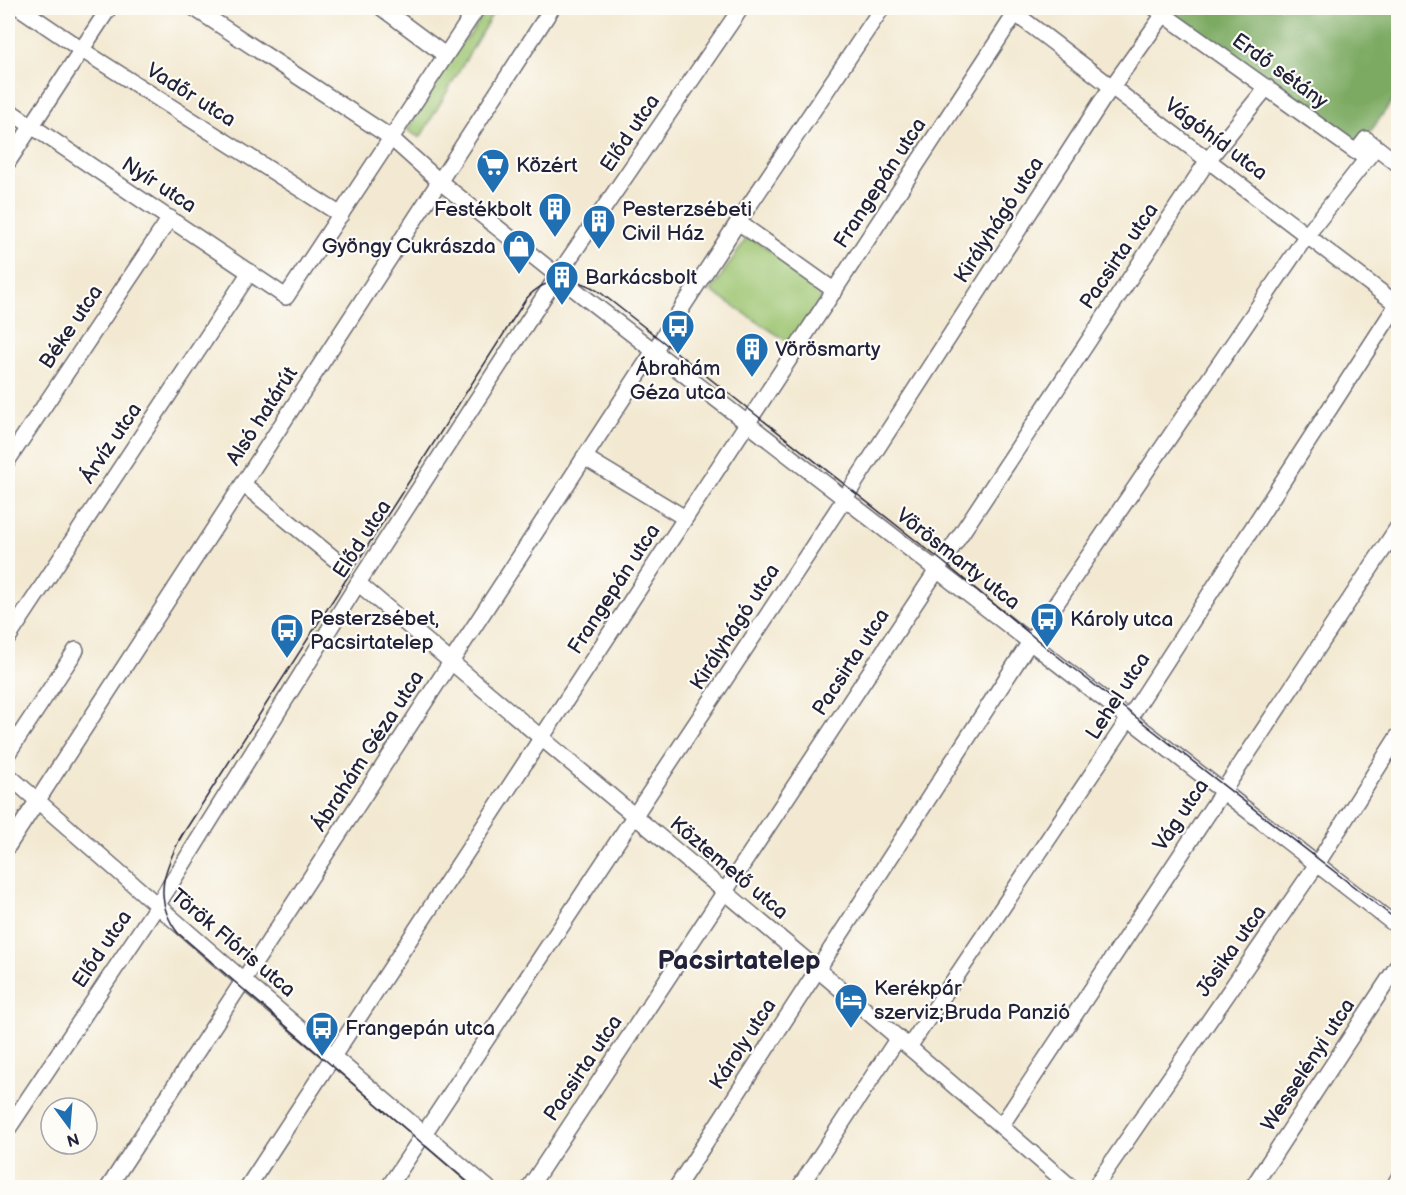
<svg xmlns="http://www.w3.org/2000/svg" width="1406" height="1195" font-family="'Balsamiq Sans',sans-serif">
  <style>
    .green { fill: #9bc470; stroke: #5e7356; stroke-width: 1.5 }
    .forest { fill: #7caa62; stroke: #4f664e; stroke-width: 1.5 }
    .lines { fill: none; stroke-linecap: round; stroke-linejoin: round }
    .minor-casing { stroke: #6b6870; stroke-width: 18 }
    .minor { stroke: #fff; stroke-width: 15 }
    .tram { stroke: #22223b; stroke-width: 1.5 }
    .labels { text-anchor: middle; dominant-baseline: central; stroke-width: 4.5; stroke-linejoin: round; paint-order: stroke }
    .street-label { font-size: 21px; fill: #22223b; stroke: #fdfcf7 }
    .poi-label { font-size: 21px; fill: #22223b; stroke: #fdfcf7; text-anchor: start }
    .district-label { font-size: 27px; font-weight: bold; fill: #22223b; stroke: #fdfcf7 }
  </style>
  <rect width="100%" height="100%" fill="#fdfcf7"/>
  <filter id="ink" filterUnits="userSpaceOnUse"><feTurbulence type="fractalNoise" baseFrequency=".0167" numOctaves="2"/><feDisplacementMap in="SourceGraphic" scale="12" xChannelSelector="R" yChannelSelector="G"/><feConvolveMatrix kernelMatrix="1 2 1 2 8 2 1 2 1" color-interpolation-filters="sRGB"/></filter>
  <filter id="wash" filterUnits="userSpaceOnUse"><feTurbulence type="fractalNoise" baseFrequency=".008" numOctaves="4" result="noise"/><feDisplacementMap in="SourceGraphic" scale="24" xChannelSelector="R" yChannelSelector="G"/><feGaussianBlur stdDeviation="1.35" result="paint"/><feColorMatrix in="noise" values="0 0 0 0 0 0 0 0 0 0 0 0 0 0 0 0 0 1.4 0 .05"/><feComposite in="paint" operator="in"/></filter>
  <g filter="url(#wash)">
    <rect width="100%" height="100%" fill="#f3e9d2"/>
    <g class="green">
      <polygon points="487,8 496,8 420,138 407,130 460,43 469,36"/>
      <polygon points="748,236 828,288 791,344 711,291"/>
    </g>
    <polygon class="forest" points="1155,8 1398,8 1398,93 1356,152"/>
  </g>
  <g filter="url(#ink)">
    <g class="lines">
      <defs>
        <g id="minor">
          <polyline points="20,8 82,50 341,215"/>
          <polyline points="194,8 390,137 439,181 583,296 1398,927"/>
          <polyline points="382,8 445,55"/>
          <polyline points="1008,8 1398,305"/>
          <polyline points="1155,8 1356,152 1366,139 1398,164"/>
          <polyline points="8,110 286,297 477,8"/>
          <polyline points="8,162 109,8"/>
          <polyline points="738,222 835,291"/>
          <polyline points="584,457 685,518"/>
          <polyline points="8,460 170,218"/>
          <polyline points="243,484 336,560"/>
          <path d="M358,583C595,785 837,982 1072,1188"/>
          <polyline points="8,638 250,272"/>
          <polyline points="8,753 76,650"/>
          <polyline points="8,775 244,981 488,1188"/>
          <polyline points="8,846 552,8"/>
          <polyline points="909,1047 1132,714 1398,303"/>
          <polyline points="1001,1126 1398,527"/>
          <polyline points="8,1129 157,906 358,583 558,275 741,8"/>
          <polyline points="108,1188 738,222 882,8"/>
          <polyline points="247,1188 1019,8"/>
          <polyline points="388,1188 845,498 1101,102 1164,14"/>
          <polyline points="529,1188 1208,160 1267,87"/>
          <polyline points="676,1188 1026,648 1307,235 1376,147"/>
          <polyline points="799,1188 898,1038"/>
          <polyline points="1094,1188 1317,864 1398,736"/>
          <polyline points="1252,1188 1398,965"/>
          <polyline points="1393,1188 1398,1179"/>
        </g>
      </defs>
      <use href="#minor" class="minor-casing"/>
      <use href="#minor" class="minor"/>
      <g class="tram">
        <path d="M183,833C165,867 151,898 178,933L474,1188"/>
        <path d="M179,840L526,299C547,275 576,275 601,293L942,561L1047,648L1398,921"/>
      </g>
    </g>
  </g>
  <defs>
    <symbol id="supermarket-pin" viewBox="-11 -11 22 30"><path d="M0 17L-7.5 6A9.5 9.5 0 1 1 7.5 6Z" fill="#1f6fb2" stroke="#fdfcf7"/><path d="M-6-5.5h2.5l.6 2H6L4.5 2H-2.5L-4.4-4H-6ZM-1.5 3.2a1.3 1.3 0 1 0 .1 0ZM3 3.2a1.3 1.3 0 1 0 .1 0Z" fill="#fff"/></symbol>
    <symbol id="building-pin" viewBox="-11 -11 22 30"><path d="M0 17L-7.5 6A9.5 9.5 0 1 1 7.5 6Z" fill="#1f6fb2" stroke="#fdfcf7"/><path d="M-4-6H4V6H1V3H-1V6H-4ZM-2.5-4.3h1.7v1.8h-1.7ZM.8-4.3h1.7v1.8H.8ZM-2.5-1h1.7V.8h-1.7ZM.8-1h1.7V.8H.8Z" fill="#fff"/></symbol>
    <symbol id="shop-pin" viewBox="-11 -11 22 30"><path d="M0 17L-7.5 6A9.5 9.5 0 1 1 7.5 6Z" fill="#1f6fb2" stroke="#fdfcf7"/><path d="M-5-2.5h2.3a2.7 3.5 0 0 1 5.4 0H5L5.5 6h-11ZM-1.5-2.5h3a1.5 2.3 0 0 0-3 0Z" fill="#fff"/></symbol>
    <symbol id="bus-pin" viewBox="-11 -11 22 30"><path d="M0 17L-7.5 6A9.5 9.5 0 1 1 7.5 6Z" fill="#1f6fb2" stroke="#fdfcf7"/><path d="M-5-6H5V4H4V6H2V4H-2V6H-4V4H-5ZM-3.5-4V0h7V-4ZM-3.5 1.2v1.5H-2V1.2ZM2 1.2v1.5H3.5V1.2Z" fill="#fff"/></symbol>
    <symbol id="hotel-pin" viewBox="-11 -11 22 30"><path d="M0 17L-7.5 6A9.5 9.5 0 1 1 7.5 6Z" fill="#1f6fb2" stroke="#fdfcf7"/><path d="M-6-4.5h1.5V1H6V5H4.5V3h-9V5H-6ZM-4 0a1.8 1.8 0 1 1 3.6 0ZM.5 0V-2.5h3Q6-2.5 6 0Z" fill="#fff"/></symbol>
  </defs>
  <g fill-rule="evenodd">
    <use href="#supermarket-pin" x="474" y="146" width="38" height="52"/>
    <use href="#building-pin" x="536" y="190" width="38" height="52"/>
    <use href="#building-pin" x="580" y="202" width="38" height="52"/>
    <use href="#shop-pin" x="500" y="227" width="38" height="52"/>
    <use href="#building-pin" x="543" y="258" width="38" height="52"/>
    <use href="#bus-pin" x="659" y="307" width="38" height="52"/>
    <use href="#building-pin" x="733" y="330" width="38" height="52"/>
    <use href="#bus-pin" x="1028" y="600" width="38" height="52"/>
    <use href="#bus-pin" x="268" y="611" width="38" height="52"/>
    <use href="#hotel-pin" x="832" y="981" width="38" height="52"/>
    <use href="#bus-pin" x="303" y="1009" width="38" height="52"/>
  </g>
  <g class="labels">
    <g class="street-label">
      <text transform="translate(1280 71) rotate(36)">Erdő sétány</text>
      <text transform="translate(191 95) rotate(32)">Vadőr utca</text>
      <text transform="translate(630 133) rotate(-56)">Előd utca</text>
      <text transform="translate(1216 139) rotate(37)">Vágóhíd utca</text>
      <text transform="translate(880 183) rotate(-57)">Frangepán utca</text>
      <text transform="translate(159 185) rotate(33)">Nyír utca</text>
      <text transform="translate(999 220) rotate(-57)">Királyhágó utca</text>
      <text transform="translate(1119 256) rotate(-56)">Pacsirta utca</text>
      <text transform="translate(71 327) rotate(-56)">Béke utca</text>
      <text transform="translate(262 416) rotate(-57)">Alsó határút</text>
      <text transform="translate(111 443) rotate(-56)">Árvíz utca</text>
      <text transform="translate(362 539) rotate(-57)">Előd utca</text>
      <text transform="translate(958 559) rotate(38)">Vörösmarty utca</text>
      <text transform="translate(614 589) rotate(-57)">Frangepán utca</text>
      <text transform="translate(735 627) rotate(-57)">Királyhágó utca</text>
      <text transform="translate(851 662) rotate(-57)">Pacsirta utca</text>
      <text transform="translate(1118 696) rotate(-57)">Lehel utca</text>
      <text transform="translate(368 751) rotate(-57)">Ábrahám Géza utca</text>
      <text transform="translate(1181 815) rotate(-56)">Vág utca</text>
      <text transform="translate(729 868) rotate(40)">Köztemető utca</text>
      <text transform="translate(233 943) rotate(40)">Török Flóris utca</text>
      <text transform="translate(102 949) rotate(-56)">Előd utca</text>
      <text transform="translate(1231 951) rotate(-55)">Jósika utca</text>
      <text transform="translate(743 1044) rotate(-57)">Károly utca</text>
      <text transform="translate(1308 1065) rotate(-57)">Wesselényi utca</text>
      <text transform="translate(583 1068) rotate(-56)">Pacsirta utca</text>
    </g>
    <g class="poi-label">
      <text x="516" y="165">Közért</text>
      <text x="532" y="209" text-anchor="end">Festékbolt</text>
      <text x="622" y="209">Pesterzsébeti<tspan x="622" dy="24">Civil Ház</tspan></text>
      <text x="496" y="246" text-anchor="end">Gyöngy Cukrászda</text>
      <text x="585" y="277">Barkácsbolt</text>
      <text x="775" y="349">Vörösmarty</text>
      <text x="678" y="368" text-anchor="middle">Ábrahám<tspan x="678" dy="24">Géza utca</tspan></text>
      <text x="310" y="618">Pesterzsébet,<tspan x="310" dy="24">Pacsirtatelep</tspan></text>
      <text x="1070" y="619">Károly utca</text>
      <text x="874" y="988">Kerékpár<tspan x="874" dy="24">szerviz;Bruda Panzió</tspan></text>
      <text x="345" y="1028">Frangepán utca</text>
    </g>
    <g class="district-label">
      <text x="739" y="961">Pacsirtatelep</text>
    </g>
  </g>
  <rect width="1406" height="1195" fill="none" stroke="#fdfcf7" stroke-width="30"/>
  <g transform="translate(69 1126) rotate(164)"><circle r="28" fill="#fdfcf7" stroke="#a5a5ac" stroke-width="1.5"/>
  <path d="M0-4.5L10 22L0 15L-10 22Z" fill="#1f6fb2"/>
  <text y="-9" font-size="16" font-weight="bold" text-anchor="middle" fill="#22223b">N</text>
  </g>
</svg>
